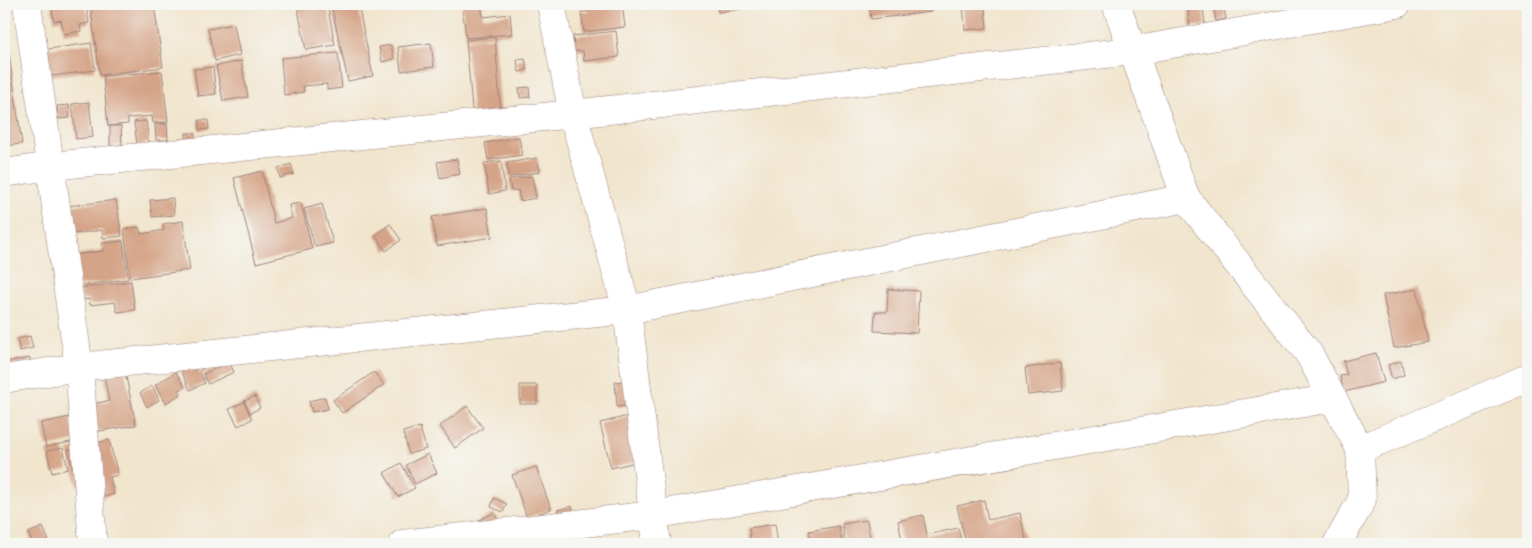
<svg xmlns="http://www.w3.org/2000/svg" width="1532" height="548" font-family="Kalam,sans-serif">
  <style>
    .building { fill: #d5a488 }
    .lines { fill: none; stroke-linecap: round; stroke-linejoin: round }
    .minor-casing { stroke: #9e827c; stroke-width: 29 }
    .minor { stroke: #fff; stroke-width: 28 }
  </style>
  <rect width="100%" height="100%" fill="#f6f6f2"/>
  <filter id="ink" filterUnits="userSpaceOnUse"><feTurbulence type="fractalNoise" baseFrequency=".02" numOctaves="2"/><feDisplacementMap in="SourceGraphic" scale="10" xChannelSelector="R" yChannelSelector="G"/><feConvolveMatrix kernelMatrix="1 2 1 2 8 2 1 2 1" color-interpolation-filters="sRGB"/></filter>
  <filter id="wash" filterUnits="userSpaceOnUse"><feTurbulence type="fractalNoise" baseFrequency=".0096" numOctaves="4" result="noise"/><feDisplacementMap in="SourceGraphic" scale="20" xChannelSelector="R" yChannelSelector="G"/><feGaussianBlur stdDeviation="1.12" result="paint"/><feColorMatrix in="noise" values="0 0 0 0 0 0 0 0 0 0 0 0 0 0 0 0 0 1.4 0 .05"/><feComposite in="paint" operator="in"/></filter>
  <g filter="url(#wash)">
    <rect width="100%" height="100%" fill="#f1e5cd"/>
    <g id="blocks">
      <g class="building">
        <polygon points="51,4 86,4 89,23 80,25 81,31 64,34 61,20 54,21"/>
        <polygon points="90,4 154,4 163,67 100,75"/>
        <polygon points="157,4 174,4 174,5 157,8"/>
        <polygon points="297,4 327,4 335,45 306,50"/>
        <polygon points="331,4 358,4 373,76 348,81"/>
        <polygon points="462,4 481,4 483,17 510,14 512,34 466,38"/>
        <polygon points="588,4 622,4 625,27 584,32 581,12 589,12"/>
        <polygon points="717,4 746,4 747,8 718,12"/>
        <polygon points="869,4 930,4 931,12 871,19"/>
        <polygon points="963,4 991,4 992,6 985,7 987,28 965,30"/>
        <polygon points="1185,4 1207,4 1208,6 1185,8"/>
        <polygon points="1213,4 1223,4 1226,19 1216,21"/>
        <polygon points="1203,8 1205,25 1190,27 1188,10"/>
        <polygon points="234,24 240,55 215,61 208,29"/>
        <polygon points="616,31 619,57 584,61 583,51 574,51 573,36"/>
        <polygon points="4,33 6,33 22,144 4,146"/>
        <polygon points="495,37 501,118 473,120 466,40"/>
        <polygon points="91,43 95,70 46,77 42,50"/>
        <polygon points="431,43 434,67 401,71 398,47"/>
        <polygon points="391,45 394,59 382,62 379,47"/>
        <polygon points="338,53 342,88 327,90 327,84 303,86 304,92 284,95 281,58"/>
        <polygon points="525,59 527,70 519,72 517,60"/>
        <polygon points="241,61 248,97 223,101 216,66"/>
        <polygon points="213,67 216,94 198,96 194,69"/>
        <polygon points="162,71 168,122 153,123 152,116 128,118 128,124 108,126 103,76"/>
        <polygon points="529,87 530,97 520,98 519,88"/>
        <polygon points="89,102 93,137 76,139 72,104"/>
        <polygon points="69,105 70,118 58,119 57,106"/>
        <polygon points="199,120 208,120 209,129 199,130"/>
        <polygon points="146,121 149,143 137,145 134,122"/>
        <polygon points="155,124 167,124 168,140 156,140"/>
        <polygon points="110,126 121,126 122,145 110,146"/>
        <rect x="186" y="133" width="9" height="10"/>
        <polygon points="519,137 522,155 488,160 485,143"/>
        <polygon points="537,158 540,172 509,177 507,163"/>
        <polygon points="457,159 460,174 440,178 437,162"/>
        <polygon points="501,161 505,191 489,194 484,163"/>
        <polygon points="291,164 294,174 280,178 278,168"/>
        <polygon points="262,171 274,223 292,218 289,205 301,203 312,249 256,263 234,178"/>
        <polygon points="532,176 536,198 520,201 518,190 511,191 509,179"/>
        <polygon points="173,198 174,215 152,217 150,200"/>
        <polygon points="116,200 122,236 103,238 102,230 72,234 68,206"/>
        <polygon points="322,204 333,243 315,247 304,209"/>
        <polygon points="487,208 492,237 437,246 432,217"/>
        <polygon points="183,221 190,270 130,278 124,229 139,227 141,234 164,230 163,224"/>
        <polygon points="390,224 401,240 386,251 375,235"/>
        <polygon points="123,241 128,279 79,286 74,255 103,251 102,243"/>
        <polygon points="131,281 135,310 117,312 115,302 90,305 89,299 82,300 80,288"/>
        <polygon points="888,289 919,291 917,333 874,331 875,312 887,312"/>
        <polygon points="1417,289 1428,342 1394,348 1383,295"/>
        <polygon points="30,336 33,348 20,351 17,339"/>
        <polygon points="1376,353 1384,382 1344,392 1340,376 1347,375 1343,361"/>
        <polygon points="30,358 32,373 7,376 5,362"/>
        <polygon points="1401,361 1404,375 1392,379 1388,365"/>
        <polygon points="199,362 203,369 199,371 205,383 190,390 181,370 178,371 175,366"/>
        <polygon points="229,362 234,372 208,384 203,374"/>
        <polygon points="1060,363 1063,391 1028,395 1025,368"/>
        <polygon points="124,367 136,425 81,434 77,406 109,401 103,371"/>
        <polygon points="176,372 185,387 179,390 181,394 166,403 155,385"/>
        <polygon points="374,372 384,385 342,413 333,400"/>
        <polygon points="650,379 652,403 617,407 615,382"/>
        <rect x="520" y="385" width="17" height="19"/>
        <polygon points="152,386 159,400 147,407 140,393"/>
        <polygon points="255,396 260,408 250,413 244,401"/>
        <polygon points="325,397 328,409 312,412 309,401"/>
        <polygon points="244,402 252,419 238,426 229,409"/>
        <polygon points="467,406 483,428 455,448 440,426"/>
        <polygon points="632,415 644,460 611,468 600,423"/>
        <polygon points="70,417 75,441 46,447 41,423"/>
        <polygon points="420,427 426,449 409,454 403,432"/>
        <polygon points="109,440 118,475 110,477 114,494 98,499 77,485 68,450"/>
        <polygon points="63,448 68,469 52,473 47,451"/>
        <polygon points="428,454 437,473 415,484 406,465"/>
        <polygon points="401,463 415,488 398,497 384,473"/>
        <polygon points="536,467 551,509 527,518 512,475"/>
        <polygon points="494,498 507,504 503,512 491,507"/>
        <polygon points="984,500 988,520 1020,513 1027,544 966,544 957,506"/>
        <polygon points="572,506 573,514 559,517 557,510"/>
        <polygon points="494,513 498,520 483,528 479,520"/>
        <polygon points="923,515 927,535 958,528 962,544 903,544 898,521"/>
        <polygon points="867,520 871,544 845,544 842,524"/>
        <polygon points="775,524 778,544 751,544 749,528"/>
        <polygon points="839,526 842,544 811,544 809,531"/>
        <polygon points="43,527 50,544 33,544 28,533"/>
      </g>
    </g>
  </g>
  <g filter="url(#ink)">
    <use href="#blocks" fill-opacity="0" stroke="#9e827c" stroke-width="1"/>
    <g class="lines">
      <defs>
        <g id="minor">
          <polyline points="27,4 79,367 627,310 1186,198 1116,4"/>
          <polyline points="551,4 573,114 627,310 657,544"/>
          <polyline points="4,173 51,166 573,114 1132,51 1397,4"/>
          <polyline points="1186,198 1309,354 1360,449 1362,500 1337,544"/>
          <polyline points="4,379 79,367 93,544"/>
          <polyline points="1360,449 1528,378"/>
          <polyline points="403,544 653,515 1333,398"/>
        </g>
      </defs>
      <use href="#minor" class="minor-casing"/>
      <use href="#minor" class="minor"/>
    </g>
  </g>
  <rect width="1532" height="548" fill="none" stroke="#f6f6f2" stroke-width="20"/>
</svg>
